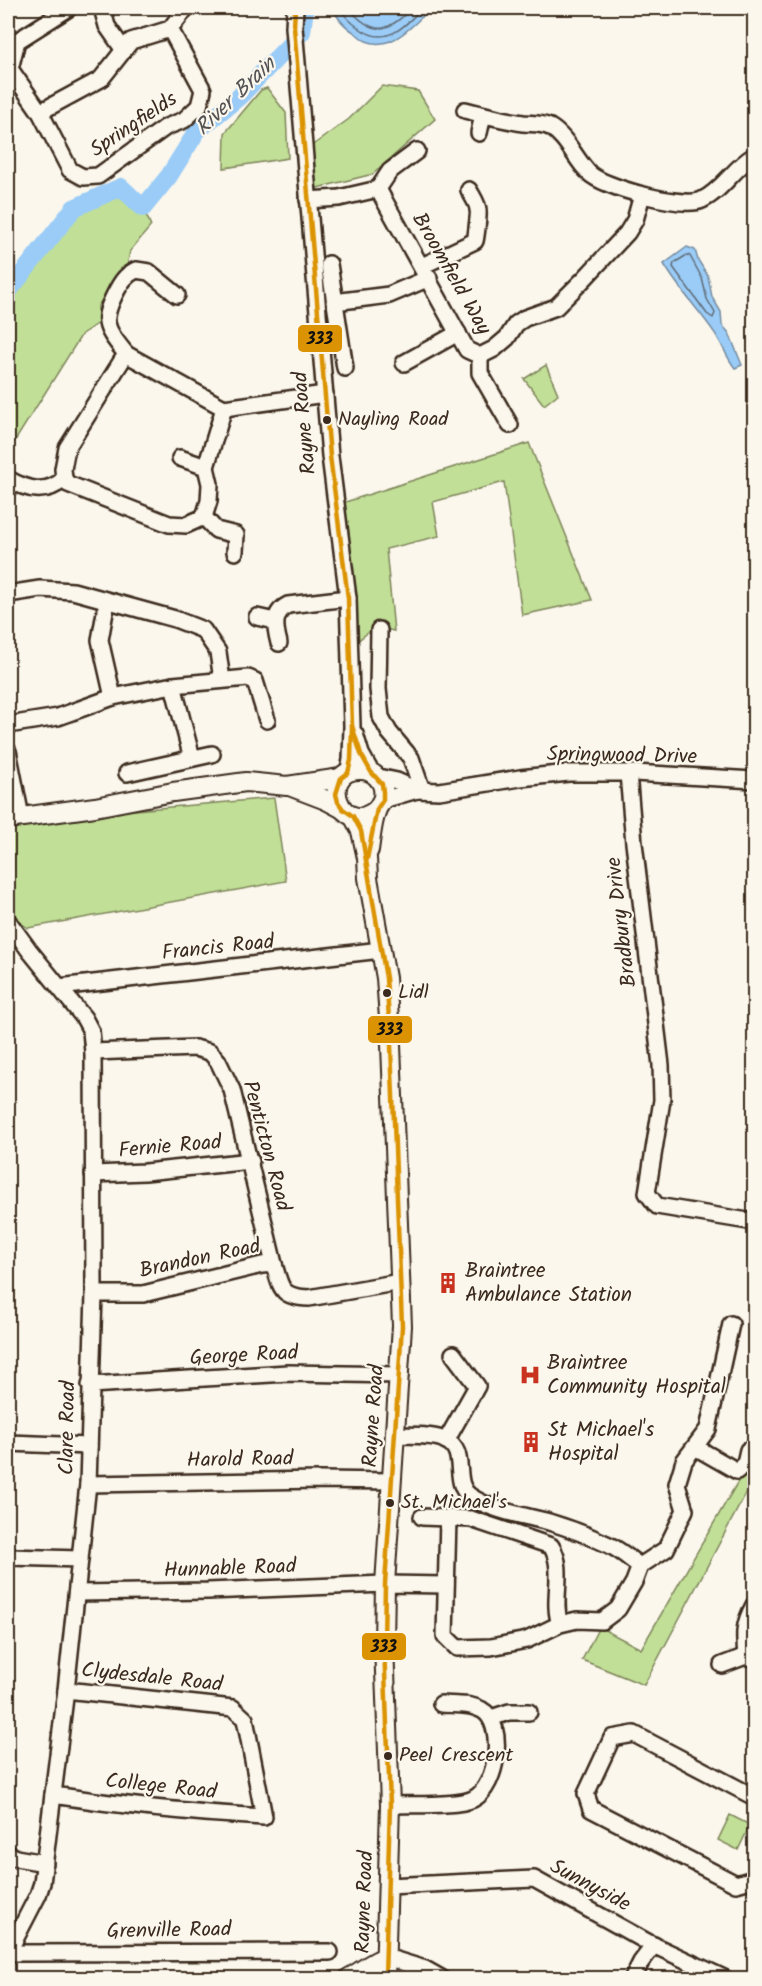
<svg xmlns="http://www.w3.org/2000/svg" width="762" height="1986" font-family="Kalam,sans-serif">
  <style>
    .green { fill: #c1df97; stroke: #7e845a; stroke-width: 1.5 }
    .water { fill: #9accf7; stroke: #748ba0; stroke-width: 1.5 }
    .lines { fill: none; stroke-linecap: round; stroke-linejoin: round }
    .shore { stroke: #616b75; stroke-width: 1.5 }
    .river { stroke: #9accf7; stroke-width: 18 }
    .minor-casing { stroke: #3b2a1e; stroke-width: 20 }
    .major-casing { stroke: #3b2a1e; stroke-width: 22 }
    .minor { stroke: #fbf7ec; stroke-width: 15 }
    .major { stroke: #fbf7ec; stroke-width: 18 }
    .bus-1-casing { stroke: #fbf7ec; stroke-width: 9 }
    .bus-1 { stroke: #db9304; stroke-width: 4.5 }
    .bus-dot { fill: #3b2a1e; stroke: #fbf7ec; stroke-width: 2 }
    .labels { text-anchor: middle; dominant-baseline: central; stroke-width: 4.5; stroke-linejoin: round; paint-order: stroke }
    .bus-label { font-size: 20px; fill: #3b2a1e; stroke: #fbf7ec; text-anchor: start }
    .street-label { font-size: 21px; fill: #3b2a1e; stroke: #fbf7ec }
    .poi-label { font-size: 21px; fill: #3b2a1e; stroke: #fbf7ec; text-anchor: start }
    .water-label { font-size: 22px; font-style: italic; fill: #535254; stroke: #fbf7ec }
    .line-badge { stroke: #fbf7ec; stroke-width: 2 }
    .pale-badge-label { font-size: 16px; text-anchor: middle; font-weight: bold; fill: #111 }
  </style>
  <rect width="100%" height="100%" fill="#fbf7ec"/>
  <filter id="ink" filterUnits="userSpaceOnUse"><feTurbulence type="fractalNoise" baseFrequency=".0167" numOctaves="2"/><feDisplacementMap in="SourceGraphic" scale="12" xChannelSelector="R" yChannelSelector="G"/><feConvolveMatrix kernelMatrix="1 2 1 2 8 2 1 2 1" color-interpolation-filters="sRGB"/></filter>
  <g filter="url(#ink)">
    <g class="green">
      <polygon points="382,86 418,91 435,119 373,174 313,189 310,147 349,119"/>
      <polygon points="267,88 286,113 288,158 224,168 225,133 261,90"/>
      <polygon points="121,187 143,208 151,226 130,251 127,267 119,273 98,306 98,323 82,334 8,452 8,292 74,208"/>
      <polygon points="546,365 558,394 544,405 524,379"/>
      <polygon points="529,443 592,600 522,615 504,482 433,502 439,536 386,549 394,631 375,627 351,646 336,505"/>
      <polygon points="274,798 286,881 28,928 8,914 8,821"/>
      <polygon points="744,1471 754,1474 754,1478 644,1685 582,1660 599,1627 641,1649"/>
      <polygon points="730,1815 750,1825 738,1850 718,1840"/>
    </g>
    <g class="water">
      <path d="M334,8H431C415,23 392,52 366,41C363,40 358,35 355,33C346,27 336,18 334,8Z"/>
      <path d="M687,247L695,250L698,260L708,276L712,297L721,312L722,325L729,333L742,365L735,368C726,357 722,343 714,332C698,309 678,288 664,264Z"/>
    </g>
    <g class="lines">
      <g class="shore">
        <path d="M340,8C344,16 352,23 359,28C386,48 404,27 422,8"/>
        <path d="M348,8C374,36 386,34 412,8"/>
        <polygon points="687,255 690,256 702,278 707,299 715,313 713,318 707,314 673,267 674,263"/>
      </g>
      <polyline class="river" points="8,292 74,208 121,187 143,208 169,176 197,131 240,96 302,32 305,8"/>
      <defs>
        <g id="minor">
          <polyline points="69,8 17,41 10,69 40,112 70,170 83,177 98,176 166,127 184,120 199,106 203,90 170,29"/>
          <polyline points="102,8 107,26 123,49"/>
          <polyline points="295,8 294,27 330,456 348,598 352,726 351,760 348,773"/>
          <path d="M465,110C484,115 504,120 523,123C533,124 541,123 550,127C567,137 575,159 589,173C602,187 684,209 702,200C723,190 735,166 754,156"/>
          <polyline points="40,112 101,79 131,41 170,29 186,8"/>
          <polyline points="479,133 483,115"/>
          <polyline points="378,189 390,171 417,151"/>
          <polyline points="308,200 339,198 378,189 467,350 480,356 494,349 507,338 516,324 525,318 556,307 584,279 627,233 635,220 642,195"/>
          <polyline points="329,264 345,368"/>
          <path d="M422,266L475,241C476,238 479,213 478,210C478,204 472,196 469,190"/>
          <polyline points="334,302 389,295 429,278"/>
          <path d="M126,354C105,327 100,322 117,290C122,281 126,275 136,270L149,272L177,295"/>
          <polyline points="480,356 480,373 510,425"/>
          <polyline points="404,363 458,333"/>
          <polyline points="180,458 206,467"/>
          <path d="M8,479C27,490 46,495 64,479"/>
          <polyline points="204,517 209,501 210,484 206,467 224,408"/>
          <polyline points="235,552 236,535 216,530 204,517 186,525 169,524 68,484 64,479 63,469 67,448 126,354 224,408 325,394"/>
          <polyline points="8,594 40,589 73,591 175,619 203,630 218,652 222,680"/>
          <polyline points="107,601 100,640 113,697"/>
          <polyline points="257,617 275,621"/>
          <polyline points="379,630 378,689 381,717 389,732 411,758 422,790"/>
          <path d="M279,643C275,628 272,613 288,605L348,598"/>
          <polyline points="173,685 192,758"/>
          <polyline points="8,725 58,717 113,697 173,685 248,678 255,681 267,720"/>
          <polyline points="355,734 361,754 371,772"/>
          <polyline points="8,751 21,817"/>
          <polyline points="127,773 212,754"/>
          <polyline points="628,773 634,843 661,1065 662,1100 647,1193 657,1206 754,1222"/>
          <polyline points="378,777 397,781 417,790 439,791 520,778 569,773 634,773 754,780"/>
          <polyline points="383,800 417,790"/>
          <polyline points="8,921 29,950 84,1018 91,1031 93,1052 94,1294 88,1484 66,1690 42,1883 38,1895 8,1953"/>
          <polyline points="59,987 381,950"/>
          <polyline points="93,1052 195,1048 210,1052 218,1061 232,1090 274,1264"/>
          <polyline points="93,1174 145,1172 251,1161"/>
          <path d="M94,1294H143L262,1265L274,1264C281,1289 281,1297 309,1298L400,1282"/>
          <polyline points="90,1385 288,1373 400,1375"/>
          <path d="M395,1435C411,1436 431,1434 445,1440C469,1451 451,1483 470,1496C492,1511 523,1515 549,1522C569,1528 590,1536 609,1545C620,1550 630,1559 640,1566L634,1582L618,1609L602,1621L577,1620L560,1624L527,1640L491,1647L457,1648L445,1636L448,1518L471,1519L551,1546C566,1569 551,1599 560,1624"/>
          <polyline points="446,1441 477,1386 453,1354"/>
          <polyline points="8,1443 89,1446"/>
          <polyline points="695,1447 737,1471 745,1463 748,1450"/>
          <polyline points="88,1484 320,1480 392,1481"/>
          <polyline points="422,1517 448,1518"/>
          <polyline points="8,1557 80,1559"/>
          <polyline points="640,1566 666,1549 685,1510 677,1484 684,1461 708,1429 731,1324"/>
          <polyline points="77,1593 208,1591 385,1584 446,1585"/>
          <path d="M754,1605C743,1625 744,1634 746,1656L754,1659"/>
          <polyline points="722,1665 746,1656"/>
          <polyline points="491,1718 509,1712 529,1712"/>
          <path d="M53,1795C123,1806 193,1813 264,1817L245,1719L233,1708L66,1690"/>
          <polyline points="754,1797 634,1734 612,1738 586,1794 591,1809 736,1884 754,1879"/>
          <path d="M390,1805C410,1804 457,1807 473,1799C498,1787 506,1723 482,1710C470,1703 454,1705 441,1704"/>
          <polyline points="8,1853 16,1858 45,1863"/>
          <polyline points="388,1886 534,1879 651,1944 724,1978"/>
          <polyline points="9,1951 17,1953 330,1952"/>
          <polyline points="386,1957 425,1969 441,1978"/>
          <polyline points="394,1978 424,1978"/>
          <polyline points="633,1978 641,1962 654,1945"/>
        </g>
        <g id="major">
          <polyline points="292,787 326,800 343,809"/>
          <polyline points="353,816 361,831 367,858 368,878 386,978 391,1045 402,1326 385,1584 384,1645 390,1805 385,1978"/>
          <polyline points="8,819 95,807 173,792 246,782 287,786 341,778"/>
          <path d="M369,850C371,837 372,822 377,809C379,805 382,802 383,797C386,783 374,769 359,770C317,771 341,840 377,809"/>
          <path d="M349,1978C362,1971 372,1961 386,1957"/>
        </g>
      </defs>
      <use href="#minor" class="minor-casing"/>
      <use href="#major" class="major-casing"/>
      <use href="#minor" class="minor"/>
      <use href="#major" class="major"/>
      <defs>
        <g id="bus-1">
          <polyline points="295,8 294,27 330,456 348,598 352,726 351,760 348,773 341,778 336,794 338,802 343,809 353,816 361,831 386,978 391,1045 402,1326 385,1584 384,1645 390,1805 385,1978"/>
          <polyline points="352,726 361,754 371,772 382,784 383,792 383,800 377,809 367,859"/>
        </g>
      </defs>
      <use href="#bus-1" class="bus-1-casing"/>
      <use href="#bus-1" class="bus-1"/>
    </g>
  </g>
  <defs>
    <symbol id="building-bare" viewBox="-9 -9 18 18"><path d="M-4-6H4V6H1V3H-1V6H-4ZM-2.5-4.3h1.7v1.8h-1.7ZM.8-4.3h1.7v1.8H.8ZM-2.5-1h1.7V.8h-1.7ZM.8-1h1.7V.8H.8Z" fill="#c8321e" stroke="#fbf7ec" stroke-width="2.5" paint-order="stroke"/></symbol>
    <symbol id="hospital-bare" viewBox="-9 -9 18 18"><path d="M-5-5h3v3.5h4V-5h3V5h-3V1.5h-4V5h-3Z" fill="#c8321e" stroke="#fbf7ec" stroke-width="2.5" paint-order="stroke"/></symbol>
  </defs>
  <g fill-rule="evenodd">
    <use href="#building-bare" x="433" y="1268" width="30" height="30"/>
    <use href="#hospital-bare" x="515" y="1360" width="30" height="30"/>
    <use href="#building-bare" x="516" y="1427" width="30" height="30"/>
  </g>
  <g class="bus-dot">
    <circle cx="327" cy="420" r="5"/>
    <circle cx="387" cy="993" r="5"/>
    <circle cx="390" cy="1503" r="5"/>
    <circle cx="388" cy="1756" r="5"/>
  </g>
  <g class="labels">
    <g class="bus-label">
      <text x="338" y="420">Nayling Road</text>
      <text x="398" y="993">Lidl</text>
      <text x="401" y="1503">St. Michael's</text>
      <text x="399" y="1756">Peel Crescent</text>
    </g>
    <g class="street-label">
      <text transform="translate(134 125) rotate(-34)">Springfields</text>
      <text transform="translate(451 274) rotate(60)">Broomfield Way</text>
      <text transform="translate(305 423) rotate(-95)">Rayne Road</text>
      <text transform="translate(622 756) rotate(1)">Springwood Drive</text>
      <text transform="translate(622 922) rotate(-97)">Bradbury Drive</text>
      <text transform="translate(218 948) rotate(-6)">Francis Road</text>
      <text transform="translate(266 1146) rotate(75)">Penticton Road</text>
      <text transform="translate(170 1147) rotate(-5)">Fernie Road</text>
      <text transform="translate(200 1259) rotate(-12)">Brandon Road</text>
      <text transform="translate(244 1356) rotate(-3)">George Road</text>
      <text transform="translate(374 1416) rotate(-86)">Rayne Road</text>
      <text transform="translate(68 1428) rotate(-89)">Clare Road</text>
      <text transform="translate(240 1460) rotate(-1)">Harold Road</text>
      <text transform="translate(230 1569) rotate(-2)">Hunnable Road</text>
      <text transform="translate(152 1678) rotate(6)">Clydesdale Road</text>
      <text transform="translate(161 1787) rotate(6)">College Road</text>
      <text transform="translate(590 1886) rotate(28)">Sunnyside</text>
      <text transform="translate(365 1902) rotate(-88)">Rayne Road</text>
      <text transform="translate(169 1931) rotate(-1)">Grenville Road</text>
    </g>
    <g class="poi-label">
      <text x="465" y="1271">Braintree<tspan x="465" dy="24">Ambulance Station</tspan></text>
      <text x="547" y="1363">Braintree<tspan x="547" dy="24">Community Hospital</tspan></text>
      <text x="548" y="1430">St Michael's<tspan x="548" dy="24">Hospital</tspan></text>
    </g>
    <g class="water-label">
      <text transform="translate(236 97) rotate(-44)">River Brain</text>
    </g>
  </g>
  <g class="line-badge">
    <rect x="297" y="324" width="46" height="29" rx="6" fill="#db9304"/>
    <rect x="367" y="1015" width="46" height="29" rx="6" fill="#db9304"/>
    <rect x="361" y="1632" width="46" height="29" rx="6" fill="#db9304"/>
  </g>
  <g class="pale-badge-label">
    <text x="320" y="344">333</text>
    <text x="390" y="1035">333</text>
    <text x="384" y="1652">333</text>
  </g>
  <rect width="762" height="1986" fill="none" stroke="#fbf7ec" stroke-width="30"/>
  <rect x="15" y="15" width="732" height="1956" fill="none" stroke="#3b2a1e" stroke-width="2" filter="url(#ink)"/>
</svg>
